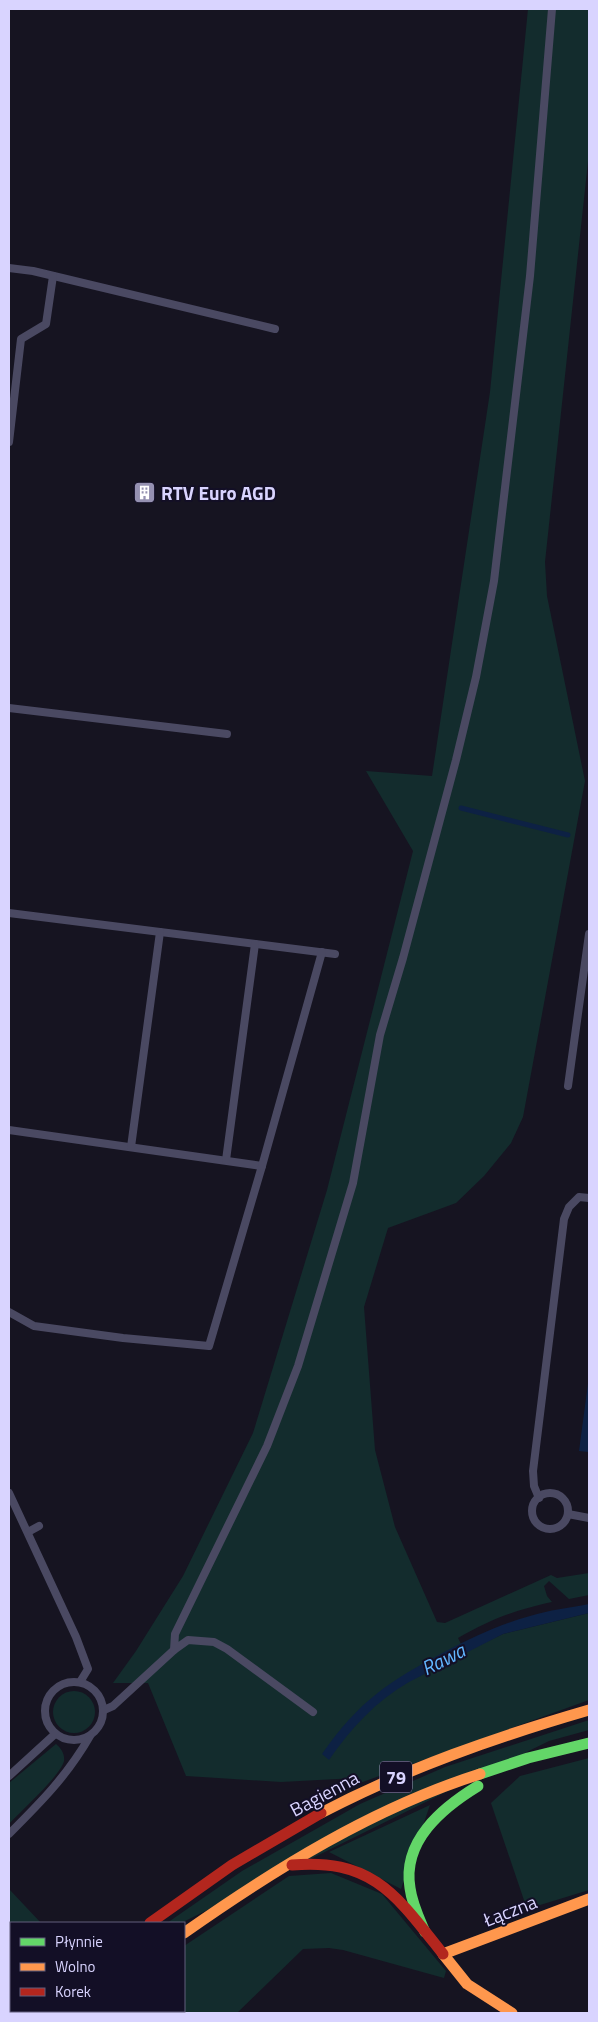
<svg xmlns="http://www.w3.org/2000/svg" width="598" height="2022" font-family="'Titillium Web',sans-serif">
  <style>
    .green { fill: #132c2d }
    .water { fill: #0d2144 }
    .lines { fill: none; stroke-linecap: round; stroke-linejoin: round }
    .stream { stroke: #0d2144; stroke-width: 5 }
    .lane { stroke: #4a4962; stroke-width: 8 }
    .fast { stroke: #63d668; stroke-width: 11 }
    .slow { stroke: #ff974d; stroke-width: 11 }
    .jam { stroke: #b3261e; stroke-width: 11 }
    .labels { text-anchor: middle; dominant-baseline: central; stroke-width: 4; stroke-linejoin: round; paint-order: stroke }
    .shield { fill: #130f26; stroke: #9e99be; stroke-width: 1 }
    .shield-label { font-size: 18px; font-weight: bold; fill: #d9d4ff }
    .poi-label { font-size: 19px; font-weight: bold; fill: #d9d4ff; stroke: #130f26; text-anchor: start }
    .street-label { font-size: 19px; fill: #d9d4ff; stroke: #130f26 }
    .water-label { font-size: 20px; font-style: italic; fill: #62b6ff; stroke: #130f26 }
  </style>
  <rect width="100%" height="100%" fill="#161421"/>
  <g class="green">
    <path d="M528,9H589V152L545,562L547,596L585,781L523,1117L511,1143L484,1176L456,1203L388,1228L364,1307L375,1450L395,1527L437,1622L445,1623L551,1575L557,1578L589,1573V1595L569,1599L549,1581L544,1586L547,1596L552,1602C515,1610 491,1619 458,1638L465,1652L503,1634L589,1613V1700L360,1783L356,1778L281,1782L186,1776L148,1683H113L136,1651L183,1576L253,1433L327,1190L413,851L366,771L432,776L490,392Z"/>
    <circle cx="74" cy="1712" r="21"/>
    <polygon points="589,1720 589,1730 549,1741 181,1923 167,1923 242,1871 360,1804 445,1767"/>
    <path d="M56,1744C61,1748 65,1754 64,1761C61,1775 20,1812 9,1824V1783Z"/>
    <polygon points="589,1758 589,1890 527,1909 491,1803 520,1776"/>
    <polygon points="430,1805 401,1889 329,1852"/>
    <polygon points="331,1873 382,1894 446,1971 444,1978 343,1950 329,1948 303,1949 237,2013 102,2013 105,2011 184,2011 184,1946 289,1876"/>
    <polygon points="9,1889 41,1923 11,1923 11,2011 18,2011 15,2013 9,2013"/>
  </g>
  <g class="water">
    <polygon points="589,1376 589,1452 579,1451"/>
    <path d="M589,1604V1613L503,1634L409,1682C376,1701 351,1728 329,1760L322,1754C360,1700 388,1682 446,1651C473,1637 500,1624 530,1616C549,1610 569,1608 589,1604Z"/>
  </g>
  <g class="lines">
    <polyline class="stream" points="461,808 568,835"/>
    <g class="lane">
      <polyline points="9,268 33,271 275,329"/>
      <polyline points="9,442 21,339 46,324 53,276"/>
      <polyline points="9,708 227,734"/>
      <polyline points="9,913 335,954"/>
      <polyline points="568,1086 589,934"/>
      <polyline points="9,1130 262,1166 209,1346 123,1338 34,1326 9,1312"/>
      <polyline points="131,1147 160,932"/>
      <polyline points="226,1160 255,944"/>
      <polyline points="262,1166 322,952"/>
      <polyline points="9,1493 76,1637 88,1669 80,1682"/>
      <circle cx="550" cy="1511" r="18"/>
      <polyline points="539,1498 534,1486 533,1471 564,1219 569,1207 579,1197 589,1198"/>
      <polyline points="568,1514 589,1518"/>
      <polyline points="28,1532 39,1526"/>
      <circle cx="74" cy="1711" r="29"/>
      <polyline points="104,1710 113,1706 174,1650"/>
      <polyline points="313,1712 227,1649 214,1642 188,1640 174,1650 175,1634 267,1446 298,1366 353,1183 380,1035 403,958 456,760 476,677 494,581 530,276 552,9"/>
      <polyline points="9,1776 55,1734"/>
      <path d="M9,1834C41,1802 67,1776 90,1736"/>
    </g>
    <g class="fast">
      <polyline points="480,1774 528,1758 589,1743"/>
      <path d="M425,1932C419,1918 412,1904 410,1888C402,1841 442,1808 478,1786"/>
      <polyline points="88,2013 90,2011"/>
    </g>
    <g class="slow">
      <path d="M321,1813C407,1768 496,1737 589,1710"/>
      <path d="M184,1933C275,1869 373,1808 480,1774"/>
      <polyline points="512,2013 467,1984 443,1954 589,1899"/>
    </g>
    <g class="jam">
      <path d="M292,1865C373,1858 397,1896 443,1954"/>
      <polyline points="150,1923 232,1865 321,1813"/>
      <polyline points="47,2013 49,2011"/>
    </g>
  </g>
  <defs>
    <symbol id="building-square" viewBox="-11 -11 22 22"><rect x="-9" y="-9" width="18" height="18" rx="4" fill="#9591b1" stroke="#130f26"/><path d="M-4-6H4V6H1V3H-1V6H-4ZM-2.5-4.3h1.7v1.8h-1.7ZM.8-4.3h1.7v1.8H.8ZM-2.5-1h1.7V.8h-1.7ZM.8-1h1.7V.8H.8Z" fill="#fff"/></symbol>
  </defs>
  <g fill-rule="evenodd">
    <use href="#building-square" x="132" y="480" width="25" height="25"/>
  </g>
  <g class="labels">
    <rect class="shield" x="380" y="1761.5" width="32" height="31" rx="4"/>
    <g class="shield-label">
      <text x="396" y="1777">79</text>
    </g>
    <g class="poi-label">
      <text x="161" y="492">RTV Euro AGD</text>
    </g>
    <g class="street-label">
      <text transform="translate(324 1793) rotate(-28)">Bagienna</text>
      <text transform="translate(510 1910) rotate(-21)">Łączna</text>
    </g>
    <g class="water-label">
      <text transform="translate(443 1659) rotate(-27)">Rawa</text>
    </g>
  </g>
  <rect width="598" height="2022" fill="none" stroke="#d9d4ff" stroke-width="20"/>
  <rect x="10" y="1922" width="175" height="90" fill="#130f26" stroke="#625e7d"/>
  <rect x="20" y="1938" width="25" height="8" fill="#63d668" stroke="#625e7d"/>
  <text x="55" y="1947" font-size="15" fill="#d9d4ff">Płynnie</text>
  <rect x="20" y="1963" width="25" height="8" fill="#ff974d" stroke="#625e7d"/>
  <text x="55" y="1972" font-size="15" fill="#d9d4ff">Wolno</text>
  <rect x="20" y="1988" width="25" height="8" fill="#b3261e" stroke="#625e7d"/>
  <text x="55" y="1997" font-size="15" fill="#d9d4ff">Korek</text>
</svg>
